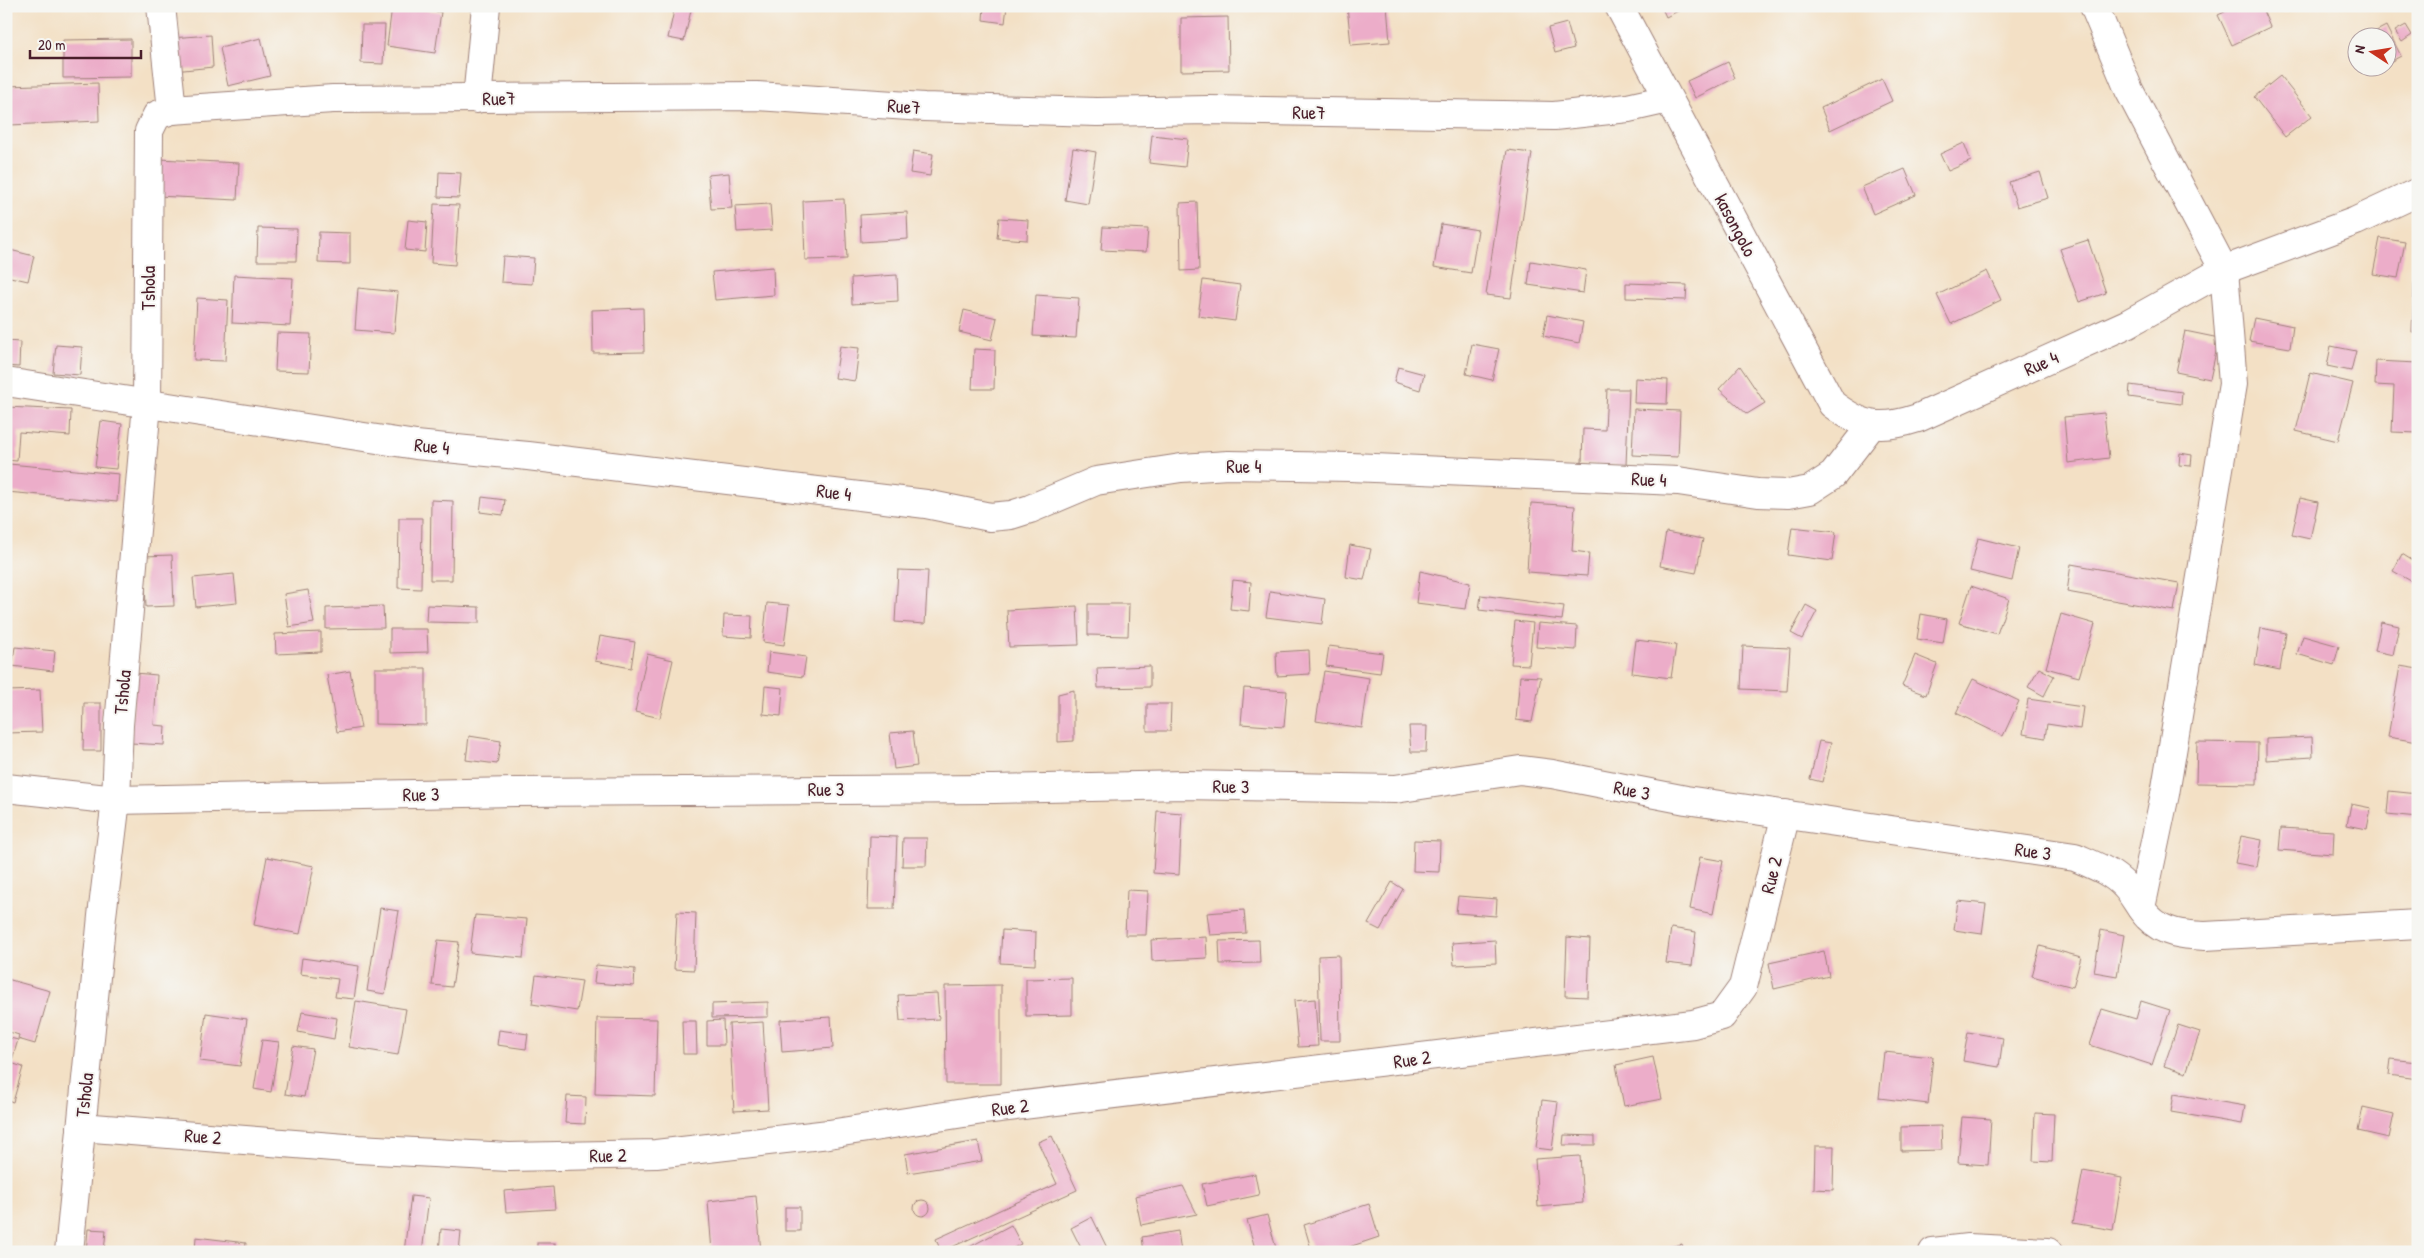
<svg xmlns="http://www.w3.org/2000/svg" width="2424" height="1258" font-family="'Patrick Hand',sans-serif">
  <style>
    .building { fill: #ecadc9 }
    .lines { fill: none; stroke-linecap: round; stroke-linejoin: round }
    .minor-casing { stroke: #9e8078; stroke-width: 30 }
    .minor { stroke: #fff; stroke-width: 28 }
    .labels { text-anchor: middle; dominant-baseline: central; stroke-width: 4; stroke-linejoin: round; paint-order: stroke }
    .street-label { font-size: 19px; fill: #4a1f2b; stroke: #f6f6f2 }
  </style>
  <rect width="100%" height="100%" fill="#f6f6f2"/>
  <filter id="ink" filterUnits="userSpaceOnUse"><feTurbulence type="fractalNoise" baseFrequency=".02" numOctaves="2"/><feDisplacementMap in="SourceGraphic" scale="10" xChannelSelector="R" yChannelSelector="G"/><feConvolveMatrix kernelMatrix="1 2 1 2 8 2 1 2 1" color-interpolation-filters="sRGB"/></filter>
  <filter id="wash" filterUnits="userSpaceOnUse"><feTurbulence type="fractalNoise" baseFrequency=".0096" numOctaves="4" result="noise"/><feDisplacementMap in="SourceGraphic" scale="20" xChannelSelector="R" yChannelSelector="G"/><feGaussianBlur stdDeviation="1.12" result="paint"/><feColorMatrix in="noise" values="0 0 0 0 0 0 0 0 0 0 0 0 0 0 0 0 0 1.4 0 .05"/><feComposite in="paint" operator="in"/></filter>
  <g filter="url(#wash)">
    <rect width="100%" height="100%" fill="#f3e0c5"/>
    <g id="blocks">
      <g class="building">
        <polygon points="392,6 441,12 435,53 387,46"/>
        <polygon points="675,6 692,6 684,41 668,38"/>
        <polygon points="748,6 768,6 767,11"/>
        <polygon points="984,6 1007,6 1005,23 983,20"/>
        <polygon points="1347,6 1387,6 1390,42 1351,45"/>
        <polygon points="1661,6 1688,6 1666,17"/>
        <polygon points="2238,6 2261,6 2270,27 2232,45 2218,15"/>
        <polygon points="1228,17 1229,70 1181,71 1181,18"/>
        <polygon points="1567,23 1574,48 1555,53 1548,28"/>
        <polygon points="362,25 385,25 383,64 361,63"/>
        <polygon points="2406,25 2412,35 2402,42 2395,31"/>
        <polygon points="2386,26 2401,56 2386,64 2386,38 2363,38"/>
        <polygon points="211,35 213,67 174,71 171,38"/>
        <polygon points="261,38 270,76 228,86 220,48"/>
        <polygon points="131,39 131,77 63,78 63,40"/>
        <polygon points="1728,62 1735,78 1695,98 1687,81"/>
        <polygon points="2280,76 2312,116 2285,137 2254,97"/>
        <polygon points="1882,79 1892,101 1830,130 1821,108"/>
        <polygon points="98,83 99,121 10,125 11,165 6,165 6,86"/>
        <polygon points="1152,135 1188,139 1185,167 1149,163"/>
        <polygon points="1964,143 1971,161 1948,171 1940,154"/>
        <polygon points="1073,148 1096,152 1088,204 1065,200"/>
        <polygon points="1507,150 1532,153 1511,298 1486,295"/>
        <polygon points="913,151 933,154 930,176 910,173"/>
        <polygon points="159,159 239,163 237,200 157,196"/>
        <polygon points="1905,169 1916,195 1873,214 1862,187"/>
        <polygon points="439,172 461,173 459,198 438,197"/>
        <polygon points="2040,172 2048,198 2017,207 2009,182"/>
        <polygon points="729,173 732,208 711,209 708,175"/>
        <polygon points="844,199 847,259 805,260 803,201"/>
        <polygon points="1197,202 1199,270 1181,271 1180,203"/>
        <polygon points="434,204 459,205 455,265 431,263"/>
        <polygon points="770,204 772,230 737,232 735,206"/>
        <polygon points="907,212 908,239 861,242 860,215"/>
        <polygon points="999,218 1028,220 1027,240 997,238"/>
        <polygon points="408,220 427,222 425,252 405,250"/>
        <polygon points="1441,224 1478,230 1471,273 1434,267"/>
        <polygon points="1103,227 1148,229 1146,252 1101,250"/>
        <polygon points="258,228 297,229 296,261 257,261"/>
        <polygon points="319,232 350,233 350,264 318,263"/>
        <polygon points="2380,238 2405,242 2398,278 2373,274"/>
        <polygon points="2088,240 2106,293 2079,302 2060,249"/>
        <polygon points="6,249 34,256 28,281 6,276"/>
        <polygon points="503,256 534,258 532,284 501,282"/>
        <polygon points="1531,261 1586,270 1583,293 1528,285"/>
        <polygon points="773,267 774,295 715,300 712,272"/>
        <polygon points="1987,271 2001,300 1951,324 1937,295"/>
        <polygon points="234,275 293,278 290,326 232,323"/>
        <polygon points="897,275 898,301 852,304 851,278"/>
        <polygon points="1203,280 1240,285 1235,321 1198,316"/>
        <polygon points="1626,283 1687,285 1686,300 1626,298"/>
        <polygon points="2414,283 2418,283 2418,332 2412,332"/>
        <polygon points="358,288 398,292 394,333 355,330"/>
        <polygon points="1036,295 1079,298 1076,338 1033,336"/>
        <polygon points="197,298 228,300 225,361 194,360"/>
        <polygon points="643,308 644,352 593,353 592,310"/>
        <polygon points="964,310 997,318 992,340 959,332"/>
        <polygon points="1547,315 1583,322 1579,343 1543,336"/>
        <polygon points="2254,318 2293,326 2290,348 2249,341"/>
        <polygon points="2185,331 2219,338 2210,379 2176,372"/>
        <polygon points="277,333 311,334 309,372 275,371"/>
        <polygon points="6,341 20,342 19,367 6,366"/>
        <polygon points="1472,344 1499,349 1492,380 1466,374"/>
        <polygon points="56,345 82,347 80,375 53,373"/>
        <polygon points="840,346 859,348 855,381 835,378"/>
        <polygon points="2331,346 2356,351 2351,371 2327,366"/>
        <polygon points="974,349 995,350 994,389 972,389"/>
        <polygon points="2376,361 2418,363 2418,433 2392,432 2394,386 2375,385"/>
        <polygon points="1740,366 1765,403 1747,414 1719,389"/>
        <polygon points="1398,367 1424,374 1420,390 1394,382"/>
        <polygon points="2310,373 2353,383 2338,441 2296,431"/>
        <polygon points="1635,378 1668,380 1667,404 1634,403"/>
        <polygon points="2130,385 2182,392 2181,404 2129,397"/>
        <polygon points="1607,389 1629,389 1626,465 1582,463 1583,429 1605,430"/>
        <polygon points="6,407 71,410 70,436 19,432 17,461 6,460"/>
        <polygon points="1634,409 1680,411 1678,457 1632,455"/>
        <polygon points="2104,413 2109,458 2068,463 2064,417"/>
        <polygon points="101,421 122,424 116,469 95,467"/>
        <polygon points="2180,453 2192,455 2191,466 2179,465"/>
        <polygon points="9,464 119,474 117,502 7,492"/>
        <polygon points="482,497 505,500 503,515 480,512"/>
        <polygon points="2300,498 2318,502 2310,539 2292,535"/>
        <polygon points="431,500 453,501 452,580 430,580"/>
        <polygon points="1531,503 1575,506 1572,551 1589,553 1587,576 1527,572"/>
        <polygon points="399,518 422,518 421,589 398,588"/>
        <polygon points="1792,527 1836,532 1832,561 1788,555"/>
        <polygon points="1666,532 1703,539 1696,573 1660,566"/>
        <polygon points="1978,538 2019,548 2012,581 1970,571"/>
        <polygon points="1350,545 1371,549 1364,580 1346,577"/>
        <polygon points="2402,554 2418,564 2418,585 2393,571"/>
        <polygon points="172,555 174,606 146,607 144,556"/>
        <polygon points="2071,564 2179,583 2174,611 2067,592"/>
        <polygon points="898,570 928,571 925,624 895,622"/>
        <polygon points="1420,571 1470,583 1466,609 1416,603"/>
        <polygon points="234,574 237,603 196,607 193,578"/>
        <polygon points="1233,580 1251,582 1249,611 1230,609"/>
        <polygon points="1971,586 2009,599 1997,634 1959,623"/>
        <polygon points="308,590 314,623 289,627 284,594"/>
        <polygon points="1270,591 1325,599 1322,624 1266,617"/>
        <polygon points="1481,595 1564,606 1562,620 1479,610"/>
        <polygon points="767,603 789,605 784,645 763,642"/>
        <polygon points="1088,604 1129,604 1128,636 1088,635"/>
        <polygon points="427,605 479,607 479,623 426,622"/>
        <polygon points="1806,605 1817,611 1802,639 1791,633"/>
        <polygon points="383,606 384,628 326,629 326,608"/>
        <polygon points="1077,606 1079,645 1009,647 1007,610"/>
        <polygon points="1921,614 1947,619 1943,643 1917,639"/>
        <polygon points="2061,614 2095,624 2079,677 2046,668"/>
        <polygon points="724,615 752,616 751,638 723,636"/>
        <polygon points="1515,621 1533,623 1529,665 1511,664"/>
        <polygon points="2381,622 2399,626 2393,655 2375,651"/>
        <polygon points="1538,623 1577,626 1576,650 1536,647"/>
        <polygon points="2261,628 2286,633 2280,670 2255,665"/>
        <polygon points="390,629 427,629 428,652 390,653"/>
        <polygon points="321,632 321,652 276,654 275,634"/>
        <polygon points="600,636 635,642 631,668 595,661"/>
        <polygon points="2303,636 2339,646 2334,665 2297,654"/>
        <polygon points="1636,640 1676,645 1671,678 1632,673"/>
        <polygon points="1329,646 1383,653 1380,673 1326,666"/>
        <polygon points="1743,646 1790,648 1787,691 1741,689"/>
        <polygon points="15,647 55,651 53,671 12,666"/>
        <polygon points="1309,650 1310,674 1277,676 1276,652"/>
        <polygon points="769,652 806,657 803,677 767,672"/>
        <polygon points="647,654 673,660 660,718 635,712"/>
        <polygon points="1915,655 1937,664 1926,695 1902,686"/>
        <polygon points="1150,666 1150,687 1098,688 1097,668"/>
        <polygon points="2400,666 2418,669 2418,742 2388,737"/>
        <polygon points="375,668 426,668 426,725 375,724"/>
        <polygon points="2039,668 2054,676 2044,696 2028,687"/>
        <polygon points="350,671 361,728 337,732 327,675"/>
        <polygon points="1324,671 1369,678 1362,728 1316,721"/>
        <polygon points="135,673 157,675 154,725 165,726 164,745 131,743"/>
        <polygon points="1520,676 1541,677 1532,722 1516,720"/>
        <polygon points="1973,679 2019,701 2003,736 1956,713"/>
        <polygon points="765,686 783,688 781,716 763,714"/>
        <polygon points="1244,688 1287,691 1284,727 1241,724"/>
        <polygon points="40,690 42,732 6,733 6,691"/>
        <polygon points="1074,690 1074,741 1058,742 1058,694"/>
        <polygon points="2028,699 2083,707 2080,729 2047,724 2045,738 2023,734"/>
        <polygon points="84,703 101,703 101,751 83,751"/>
        <polygon points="1147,704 1171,704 1170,731 1147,731"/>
        <polygon points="1409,726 1427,726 1426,752 1411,752"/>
        <polygon points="913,731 917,766 894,769 890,733"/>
        <polygon points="469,736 501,741 497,764 466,760"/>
        <polygon points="2312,737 2313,757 2266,760 2266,739"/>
        <polygon points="1819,741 1831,743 1822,782 1810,779"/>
        <polygon points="2197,742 2258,743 2257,784 2196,783"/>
        <polygon points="2389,791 2418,794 2418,817 2387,814"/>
        <polygon points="2351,804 2371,808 2367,829 2347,825"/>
        <polygon points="1157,811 1182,813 1179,875 1153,873"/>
        <polygon points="2281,828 2334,831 2333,854 2279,850"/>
        <polygon points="870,836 897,837 894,909 868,909"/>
        <polygon points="2241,836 2262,840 2257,867 2235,863"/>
        <polygon points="903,838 927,838 926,866 902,866"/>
        <polygon points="1414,840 1440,841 1439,872 1413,871"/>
        <polygon points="267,857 314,866 300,934 254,925"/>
        <polygon points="1700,857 1723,861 1713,914 1690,909"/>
        <polygon points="1392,882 1403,889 1380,930 1368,924"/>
        <polygon points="1127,890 1148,891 1146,935 1125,935"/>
        <polygon points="1458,896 1497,899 1496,916 1456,913"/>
        <polygon points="1958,901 1986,904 1982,934 1954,930"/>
        <polygon points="380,908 399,911 385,994 367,991"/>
        <polygon points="1244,910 1246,933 1210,935 1207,913"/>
        <polygon points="677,912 696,913 694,970 674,969"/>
        <polygon points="475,915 527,919 523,958 470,953"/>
        <polygon points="1671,928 1696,932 1692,966 1666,963"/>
        <polygon points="1002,930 1036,932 1035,965 1000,963"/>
        <polygon points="2101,930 2124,935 2117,976 2094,972"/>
        <polygon points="1206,937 1207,958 1152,961 1151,940"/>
        <polygon points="1567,937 1590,939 1588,997 1565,996"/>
        <polygon points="438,940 459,942 452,987 432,985"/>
        <polygon points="1259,940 1260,963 1220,964 1219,941"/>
        <polygon points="1495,940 1496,963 1454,965 1452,943"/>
        <polygon points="2040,946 2081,957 2073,987 2032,976"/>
        <polygon points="1824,951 1829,976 1774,989 1769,963"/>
        <polygon points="1339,955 1340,1041 1320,1041 1318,956"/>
        <polygon points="302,958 359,966 354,999 335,997 338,979 300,974"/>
        <polygon points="596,965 635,969 634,986 594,983"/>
        <polygon points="536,975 582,981 577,1011 532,1004"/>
        <polygon points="1072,978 1072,1015 1026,1016 1026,979"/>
        <polygon points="7,979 50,991 35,1044 18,1039 19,1035 6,1031"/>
        <polygon points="1001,985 1001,1084 946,1084 945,986"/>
        <polygon points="937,993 939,1019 900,1021 898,995"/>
        <polygon points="1315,999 1318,1046 1298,1047 1294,1001"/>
        <polygon points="356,1001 406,1009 398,1055 349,1047"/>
        <polygon points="2141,1001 2170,1010 2152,1065 2090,1045 2102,1009 2136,1019"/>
        <polygon points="768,1002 768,1017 712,1018 712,1004"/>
        <polygon points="302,1012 337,1018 334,1039 298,1032"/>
        <polygon points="206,1013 247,1019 240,1066 200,1061"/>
        <polygon points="831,1017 833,1048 782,1052 780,1020"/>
        <polygon points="597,1018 657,1019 655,1096 595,1094"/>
        <polygon points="723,1020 724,1045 707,1045 707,1021"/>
        <polygon points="682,1021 696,1021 697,1054 683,1054"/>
        <polygon points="763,1022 768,1109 734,1111 729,1024"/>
        <polygon points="2178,1025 2200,1032 2186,1073 2164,1066"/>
        <polygon points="499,1030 528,1034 526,1049 497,1045"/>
        <polygon points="1968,1032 2003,1038 1999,1067 1963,1061"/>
        <polygon points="6,1037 18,1040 11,1063 23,1067 13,1102 6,1100"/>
        <polygon points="262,1040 279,1042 271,1092 254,1089"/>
        <polygon points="293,1046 313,1049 304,1097 285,1094"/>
        <polygon points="1884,1052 1933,1057 1928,1104 1879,1098"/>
        <polygon points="1653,1057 1662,1099 1624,1106 1616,1065"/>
        <polygon points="2391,1059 2418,1062 2418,1079 2389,1075"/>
        <polygon points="2174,1094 2245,1106 2242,1124 2171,1112"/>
        <polygon points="567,1096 586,1097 585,1124 565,1123"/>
        <polygon points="1542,1100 1558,1102 1552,1150 1536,1148"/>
        <polygon points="2363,1107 2394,1114 2389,1138 2358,1131"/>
        <polygon points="2035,1113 2054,1114 2052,1162 2033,1161"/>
        <polygon points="1962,1117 1991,1119 1988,1165 1958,1163"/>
        <polygon points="1941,1126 1942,1150 1901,1151 1901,1127"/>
        <polygon points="1564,1135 1595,1136 1595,1145 1563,1145"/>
        <polygon points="1052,1136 1077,1190 941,1252 936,1239 1057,1184 1038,1142"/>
        <polygon points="978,1141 982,1161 908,1173 905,1154"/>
        <polygon points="1815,1146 1834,1146 1833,1190 1814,1189"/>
        <polygon points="1580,1156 1583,1203 1538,1207 1535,1159"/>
        <polygon points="2083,1171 2122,1178 2113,1230 2073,1223"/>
        <polygon points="1255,1174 1259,1195 1207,1206 1202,1184"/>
        <polygon points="1183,1186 1197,1214 1141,1225 1135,1196"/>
        <polygon points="553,1187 555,1209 506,1212 504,1191"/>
        <polygon points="411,1196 429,1198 422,1252 404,1252"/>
        <polygon points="756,1196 761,1252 712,1252 708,1201"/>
        <circle cx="922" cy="1208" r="8"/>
        <polygon points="1369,1204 1379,1237 1334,1252 1312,1252 1304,1225"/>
        <rect x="785" y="1207" width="15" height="24"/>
        <polygon points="1267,1215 1277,1252 1256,1252 1247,1220"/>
        <polygon points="1092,1217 1109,1252 1083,1252 1071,1228"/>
        <polygon points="1011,1225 1021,1244 1006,1252 960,1252"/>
        <polygon points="88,1229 106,1230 104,1252 86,1252"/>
        <polygon points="441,1229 461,1231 459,1252 439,1252"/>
        <polygon points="1178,1231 1181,1252 1144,1252 1142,1237"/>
        <polygon points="196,1237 246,1243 245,1252 195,1252"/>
        <rect x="537" y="1243" width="18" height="9"/>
        <polygon points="1682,1244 1684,1252 1652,1252 1652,1251"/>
      </g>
    </g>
  </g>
  <g filter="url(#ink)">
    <use href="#blocks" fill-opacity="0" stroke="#9e8078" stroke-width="1"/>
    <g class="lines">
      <defs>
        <g id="minor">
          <polyline points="161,6 172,110"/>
          <path d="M1619,6L1832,404C1864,428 1881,430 1918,418L2127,324L2224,270L2356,221L2418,192"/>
          <polyline points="2094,6 2129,90 2224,270 2233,384 2165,794 2141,908"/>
          <polyline points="477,99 486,6"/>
          <polyline points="6,382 416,445 528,456 926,504 990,517 1011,515 1030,509 1096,481 1181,468 1228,465 1351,467 1678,481 1758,493 1788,494 1810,490 1833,475 1871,426"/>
          <path d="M6,788L116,800L516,792L994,789L1184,785L1395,789L1520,770L1552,774L1686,800L2075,857C2093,865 2111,871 2125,886C2134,895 2139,908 2148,917C2164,934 2184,935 2205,936L2418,924"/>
          <polyline points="81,1127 358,1149 509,1157 656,1154 829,1134 983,1110 1693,1024 1722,1016 1743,987 1786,814"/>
          <polyline points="69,1252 102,916 116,800 119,725 147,404 149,131 157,115 172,110 333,99 757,96 924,107 1097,112 1209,110 1554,116 1628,108 1668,99"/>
          <polyline points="1933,1252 1968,1248 2048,1252"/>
        </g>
      </defs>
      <use href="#minor" class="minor-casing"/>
      <use href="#minor" class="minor"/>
    </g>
  </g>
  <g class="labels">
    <g class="street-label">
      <text transform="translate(499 98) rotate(-1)">Rue7</text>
      <text transform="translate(904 106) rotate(4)">Rue7</text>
      <text transform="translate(1309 112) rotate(1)">Rue7</text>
      <text transform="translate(1736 225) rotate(62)">kasongolo</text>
      <text transform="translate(148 288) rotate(-90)">Tshola</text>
      <text transform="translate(2041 363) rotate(-24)">Rue 4</text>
      <text transform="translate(432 446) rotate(6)">Rue 4</text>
      <text x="1244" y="466">Rue 4</text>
      <text transform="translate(1649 479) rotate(3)">Rue 4</text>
      <text transform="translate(834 492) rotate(7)">Rue 4</text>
      <text transform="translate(122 692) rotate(-85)">Tshola</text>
      <text transform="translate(1231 786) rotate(1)">Rue 3</text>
      <text x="826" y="789">Rue 3</text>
      <text transform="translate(1632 790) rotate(11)">Rue 3</text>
      <text transform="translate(421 794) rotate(-1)">Rue 3</text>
      <text transform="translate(2033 851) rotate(8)">Rue 3</text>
      <text transform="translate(1771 875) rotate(-76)">Rue 2</text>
      <text transform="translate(1412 1059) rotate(-8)">Rue 2</text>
      <text transform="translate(84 1095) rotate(-84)">Tshola</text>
      <text transform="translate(1010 1107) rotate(-7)">Rue 2</text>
      <text transform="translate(203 1136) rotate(4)">Rue 2</text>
      <text transform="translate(608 1155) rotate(-1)">Rue 2</text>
    </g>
  </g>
  <rect width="2424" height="1258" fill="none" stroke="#f6f6f2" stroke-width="25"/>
  <g transform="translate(2372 52) rotate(282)"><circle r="24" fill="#f6f6f2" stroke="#b1a0a2"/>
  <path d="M0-4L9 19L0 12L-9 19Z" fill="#c8321e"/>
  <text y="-8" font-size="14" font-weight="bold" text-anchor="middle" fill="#4a1f2b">N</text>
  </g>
  <path d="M30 50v8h111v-8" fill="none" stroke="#4a1f2b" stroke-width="2.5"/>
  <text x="38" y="50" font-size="15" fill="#4a1f2b" stroke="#f6f6f2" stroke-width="4" paint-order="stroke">20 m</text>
</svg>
